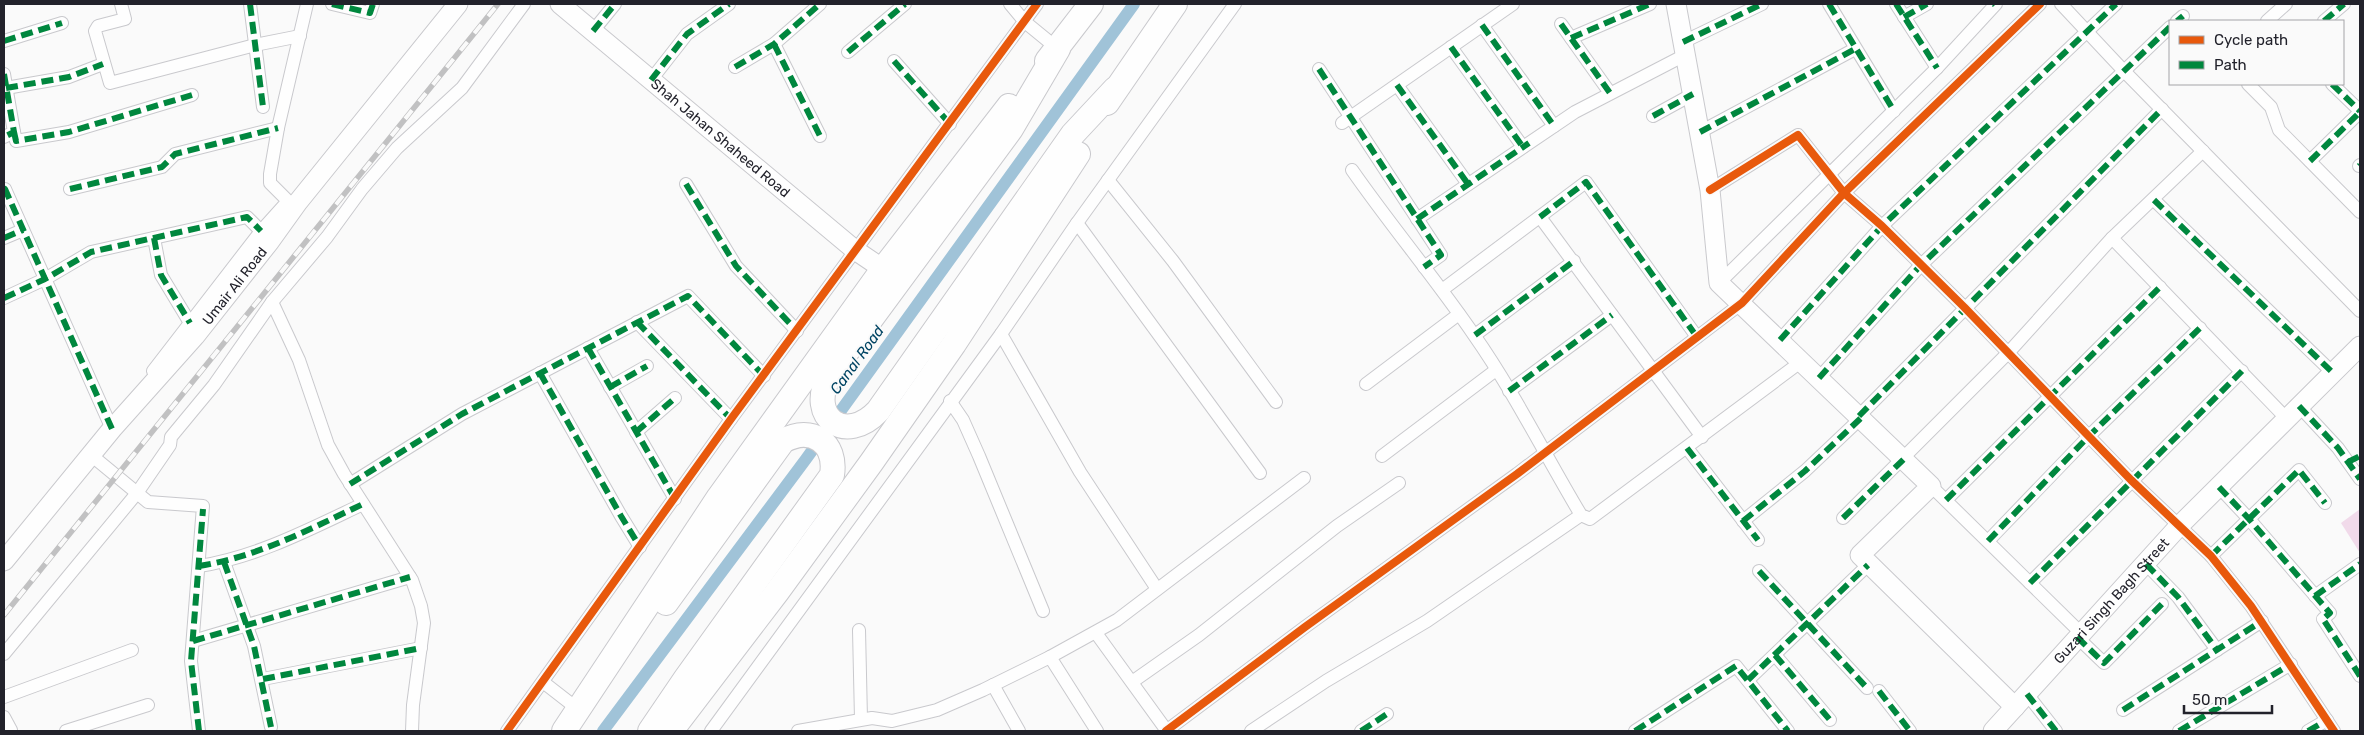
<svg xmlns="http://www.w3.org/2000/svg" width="2364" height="735" font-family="Rubik,sans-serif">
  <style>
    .green { fill: #f1daea }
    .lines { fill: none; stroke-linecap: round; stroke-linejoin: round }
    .canal { stroke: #a0c3d8; stroke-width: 12 }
    .street-casing { stroke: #c9c9cd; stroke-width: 14 }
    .secondary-casing { stroke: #c9c9cd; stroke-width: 21 }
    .highway-casing { stroke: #c9c9cd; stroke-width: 26 }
    .street { stroke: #fefefe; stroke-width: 12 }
    .secondary { stroke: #fefefe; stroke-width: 19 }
    .highway { stroke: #fefefe; stroke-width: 24 }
    .rail-casing { stroke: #c1c1c2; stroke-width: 5.5 }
    .rail { stroke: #fafafa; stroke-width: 4; stroke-dasharray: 11; stroke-linecap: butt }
    .quiet { stroke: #00873e; stroke-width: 6; stroke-dasharray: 12 6; stroke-linecap: butt }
    .cycleway-casing { stroke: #fafafa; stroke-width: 11 }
    .cycleway { stroke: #e8590c; stroke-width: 8 }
    .labels { text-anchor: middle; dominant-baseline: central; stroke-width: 4; stroke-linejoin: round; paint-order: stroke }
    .street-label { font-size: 14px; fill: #22222b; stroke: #fafafa }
    .water-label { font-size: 15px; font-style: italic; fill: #004463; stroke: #fafafa }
  </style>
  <rect width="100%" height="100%" fill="#fafafa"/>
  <polygon class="green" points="2360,509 2360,553 2341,523"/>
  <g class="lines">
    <polyline class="canal" points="603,731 806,459 1134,4"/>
    <defs>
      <g id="street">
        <polyline points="121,4 125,19 98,26 95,31 110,83 255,45 300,36"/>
        <polyline points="250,4 263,107"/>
        <polyline points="332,4 370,13 373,4"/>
        <polyline points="1010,4 1025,22 1058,49"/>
        <polyline points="1829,4 1894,111"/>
        <polyline points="1896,4 1937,68"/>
        <polyline points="2061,4 2123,70 2360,311"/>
        <polyline points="1904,17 1927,4"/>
        <polyline points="2177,21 2183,16"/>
        <polyline points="2267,21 2286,4"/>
        <polyline points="2324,21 2344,4"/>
        <polyline points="1561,24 1610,93"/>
        <polyline points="1482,25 1554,126"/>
        <polyline points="593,31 615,4"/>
        <polyline points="1571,38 1650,4"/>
        <polyline points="4,41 62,23"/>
        <polyline points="1683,42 1762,4"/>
        <polyline points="774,44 820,136"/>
        <polyline points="1451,47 1523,147"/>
        <polyline points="848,52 905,4"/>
        <polyline points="894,61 950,124"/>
        <polyline points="735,67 774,44 820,4"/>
        <polyline points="1319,69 1441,255 1424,267"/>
        <polyline points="4,74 14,132 4,137"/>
        <polyline points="651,80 687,34 729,4"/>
        <polyline points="2248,84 2271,107 2279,130 2360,212"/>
        <polyline points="2332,84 2360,111"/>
        <polyline points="1397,85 1468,184"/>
        <polyline points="6,88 69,77 103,64"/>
        <polyline points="1653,116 1693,94"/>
        <polyline points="1342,123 1513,4"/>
        <polyline points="14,132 16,141 69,132 192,95"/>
        <polyline points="1700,132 1855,49"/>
        <polyline points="2310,161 2360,112"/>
        <polyline points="2359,166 2360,165"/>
        <path d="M1352,170C1391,226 1435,278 1474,335C1514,392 1545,455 1581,515L1590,519L1802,361"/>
        <polyline points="1108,180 1173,261 1276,402"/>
        <polyline points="686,184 736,266 797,331"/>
        <polyline points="70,189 162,167 175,154 278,128"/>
        <polyline points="4,190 5,189 112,429"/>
        <polyline points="1710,190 1798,135 1844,193 1882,226 1964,307 2131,480 2211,556 2251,606 2334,731"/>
        <polyline points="2154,200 2333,373"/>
        <polyline points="1540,217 1702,437"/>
        <polyline points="1417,219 1575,112 1685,55"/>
        <polyline points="1077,223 1260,473"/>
        <polyline points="4,238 23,230"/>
        <polyline points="154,238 161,275 190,323"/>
        <polyline points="2112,238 2286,418"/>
        <polyline points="1719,283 1937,68 1996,4"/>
        <polyline points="1442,290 1586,182 1697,337"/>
        <polyline points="4,298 45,279 91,252 247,217 261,231"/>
        <polyline points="272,302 299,360 328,445 344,474 412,580 421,606 424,623 413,705 412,731"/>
        <polyline points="637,322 731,419"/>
        <polyline points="1001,334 1080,472 1157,589"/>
        <polyline points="1475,335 1574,261"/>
        <polyline points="1780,340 1882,226 2116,4"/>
        <polyline points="588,348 675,499"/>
        <polyline points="153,371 261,231 288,201 270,183 270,174 278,128 307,4"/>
        <polyline points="540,373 621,516 640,547"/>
        <polyline points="1819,378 1920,266 2170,27"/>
        <polyline points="1366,384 1459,314"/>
        <polyline points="610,387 647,366"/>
        <polyline points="1509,391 1612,315"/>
        <polyline points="950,401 963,420 979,456 1043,611"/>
        <polyline points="2299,406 2338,448 2360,479"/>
        <polyline points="1859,416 2162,109"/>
        <polyline points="636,432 675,398"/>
        <polyline points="1687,448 1758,540"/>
        <polyline points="91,455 148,502 203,506 191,661 199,731"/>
        <polyline points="1382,456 1496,370"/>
        <polyline points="350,484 462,414 688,296 764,376"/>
        <polyline points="1931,486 2081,633"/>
        <polyline points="2219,487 2249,519 2330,613 2323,619 2360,676"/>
        <polyline points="1946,500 2160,287"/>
        <polyline points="1843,518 2009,352 2112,238 2203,151"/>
        <polyline points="1743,521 1805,471 1861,418"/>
        <polyline points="1988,541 2089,436 2200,328"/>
        <polyline points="2211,556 2299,470 2325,503"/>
        <polyline points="224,562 254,646 271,727"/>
        <polyline points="2146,564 2178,597 2217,650"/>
        <path d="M199,566C257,557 310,529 363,504"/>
        <polyline points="1759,571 1867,688"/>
        <polyline points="2030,583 2242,371"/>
        <polyline points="2315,596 2360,564"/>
        <polyline points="859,630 861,719"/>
        <polyline points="1096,633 1167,731"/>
        <polyline points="2077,637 2104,663 2162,604"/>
        <polyline points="193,641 410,577"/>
        <polyline points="4,654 137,493 170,445 171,437 214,385 272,302 327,237 362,189 397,148 462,88 524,4"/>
        <polyline points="1775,655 1830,720"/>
        <polyline points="1050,657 1097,731"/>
        <polyline points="263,679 421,648"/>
        <polyline points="1748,680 1868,565"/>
        <polyline points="543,682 579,710"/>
        <polyline points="1132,682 1199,635 1337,526 1399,483"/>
        <polyline points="993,685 1019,731"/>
        <polyline points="1879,691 1910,731"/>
        <polyline points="2027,694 2056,731"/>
        <polyline points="4,697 132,650"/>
        <polyline points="2123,710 2262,621"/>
        <polyline points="4,717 11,730"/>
        <polyline points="66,731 148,705"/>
        <polyline points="507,731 731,419 1037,4"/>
        <polyline points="711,731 1001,334 1077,223 1235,4"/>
        <polyline points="798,731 872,718 892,721 937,710 983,690 1050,657 1117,620 1304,478"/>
        <polyline points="1166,731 1305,627 1517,474 1742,303 1844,193 2040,4"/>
        <polyline points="1251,731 1326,681 1427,621 1581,515"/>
        <polyline points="1361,731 1387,714"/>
        <polyline points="1635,731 1736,666 1788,731"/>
        <polyline points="2179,731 2291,664"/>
        <polyline points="2308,731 2327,720"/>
      </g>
      <g id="secondary">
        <path id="s1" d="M560,4L855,250L883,269"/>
        <polyline points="1676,4 1710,190 1719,283 1931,486 1860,555 2015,707"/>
        <path id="s2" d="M4,561L112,429L195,336L270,241L298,202L458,4"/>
        <path id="s3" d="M1993,731L2180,525L2360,346"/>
      </g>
      <g id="highway">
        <path d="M1058,49L1011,129L829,376C807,418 846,445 878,411L1073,134L1115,89"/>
        <polyline points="1047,61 1091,4"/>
        <polyline points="1107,103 1175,4"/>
        <polyline points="564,731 719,497 883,269 1009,106"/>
        <path d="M650,731L686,678L832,475C837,443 812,425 783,441L666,603"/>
        <polyline points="671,731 777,592 871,463 954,344 1078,154"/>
      </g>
    </defs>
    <use href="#street" class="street-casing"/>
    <use href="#secondary" class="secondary-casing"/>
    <use href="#highway" class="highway-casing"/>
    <use href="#street" class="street"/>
    <use href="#secondary" class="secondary"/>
    <use href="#highway" class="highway"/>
    <defs>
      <polyline id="rail" points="4,615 498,4"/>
    </defs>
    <use href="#rail" class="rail-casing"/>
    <use href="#rail" class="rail"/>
    <g class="quiet">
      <polyline points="250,4 263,107"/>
      <polyline points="332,4 370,13 373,4"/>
      <polyline points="1829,4 1894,111"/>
      <polyline points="1896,4 1937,68"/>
      <polyline points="1994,4 1995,5"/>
      <polyline points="1904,17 1927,4"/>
      <polyline points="2177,21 2183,16"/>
      <polyline points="2324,21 2344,4"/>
      <polyline points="1561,24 1610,93"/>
      <polyline points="1482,25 1554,126"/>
      <polyline points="593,31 615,4"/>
      <polyline points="1571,38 1650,4"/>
      <polyline points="4,41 62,23"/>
      <polyline points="1683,42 1762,4"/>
      <polyline points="774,44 820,136"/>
      <polyline points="1451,47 1523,147"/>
      <polyline points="848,52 905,4"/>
      <polyline points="894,61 950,124"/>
      <polyline points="735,67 774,44 820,4"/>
      <polyline points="1319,69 1441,255 1424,267"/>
      <polyline points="4,74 14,132 4,137"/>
      <polyline points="651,80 687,34 729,4"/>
      <polyline points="2332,84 2360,111"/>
      <polyline points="1397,85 1468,184"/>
      <polyline points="6,88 69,77 103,64"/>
      <polyline points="1653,116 1693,94"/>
      <polyline points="14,132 16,141 69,132 192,95"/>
      <polyline points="1700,132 1855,49"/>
      <polyline points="2310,161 2360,112"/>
      <polyline points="2359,166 2360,165"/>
      <polyline points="686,184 736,266 797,331"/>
      <polyline points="70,189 162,167 175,154 278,128"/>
      <polyline points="4,190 5,189 112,429"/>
      <polyline points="2154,200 2333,373"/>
      <polyline points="1540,217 1586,182 1697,337"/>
      <polyline points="1417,219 1529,143"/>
      <polyline points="4,238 23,230"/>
      <polyline points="154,238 161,275 190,323"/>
      <polyline points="4,298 45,279 91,252 247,217 261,231"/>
      <polyline points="637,322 731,419"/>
      <polyline points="1475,335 1574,261"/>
      <polyline points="1780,340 1882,226 2116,4"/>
      <polyline points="588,348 675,499"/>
      <polyline points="540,373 621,516 640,547"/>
      <polyline points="1819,378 1920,266 2170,27"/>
      <polyline points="610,387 647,366"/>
      <polyline points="1509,391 1612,315"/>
      <polyline points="2299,406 2338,448 2360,479"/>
      <polyline points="1859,416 2162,109"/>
      <polyline points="636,432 675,398"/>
      <polyline points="1687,448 1758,540"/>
      <polyline points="2348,462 2360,456"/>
      <polyline points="350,484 462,414 688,296 764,376"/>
      <polyline points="2219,487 2249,519 2330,613 2323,619 2360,676"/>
      <polyline points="1946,500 2160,287"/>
      <polyline points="1843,518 1904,459"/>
      <polyline points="1743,521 1805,471 1861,418"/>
      <polyline points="1988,541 2089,436 2200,328"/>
      <polyline points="2211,556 2299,470 2325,503"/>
      <polyline points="224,562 254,646 271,727"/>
      <polyline points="2146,564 2178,597 2217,650"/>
      <path d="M199,566C257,557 310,529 363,504"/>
      <polyline points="1759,571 1867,688"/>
      <polyline points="2030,583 2242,371"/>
      <polyline points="2315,596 2360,564"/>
      <polyline points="2077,637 2104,663 2162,604"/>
      <polyline points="193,641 410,577"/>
      <polyline points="1775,655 1830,720"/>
      <polyline points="263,679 421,648"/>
      <polyline points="1748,680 1868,565"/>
      <polyline points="1879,691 1910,731"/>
      <polyline points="2027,694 2056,731"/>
      <polyline points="2123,710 2262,621"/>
      <polyline points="199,731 191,661 203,509"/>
      <polyline points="1361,731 1387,714"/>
      <polyline points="1635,731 1736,666 1788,731"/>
      <polyline points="2179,731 2291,664"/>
      <polyline points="2308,731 2327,720"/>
    </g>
    <defs>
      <g id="cycleway">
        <polyline points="1710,190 1798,135 1844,193 1882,226 1964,307 2131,480 2211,556 2251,606 2334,731"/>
        <polyline points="507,731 731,419 1037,4"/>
        <polyline points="1166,731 1305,627 1517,474 1742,303 1844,193 2040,4"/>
      </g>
    </defs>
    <use href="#cycleway" class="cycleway-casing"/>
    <use href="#cycleway" class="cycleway"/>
  </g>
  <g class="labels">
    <g class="street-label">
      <text stroke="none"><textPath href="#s1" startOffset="209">Shah Jahan Shaheed Road</textPath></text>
      <text stroke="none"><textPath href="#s2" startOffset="359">Umair Ali Road</textPath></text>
      <text stroke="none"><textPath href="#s3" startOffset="176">Guzari Singh Bagh Street</textPath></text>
    </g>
    <g class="water-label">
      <text transform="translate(857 360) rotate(-54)">Canal Road</text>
    </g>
  </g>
  <rect width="2364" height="735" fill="none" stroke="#22222b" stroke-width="10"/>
  <rect x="2169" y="20" width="175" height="65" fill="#fafafa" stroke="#a4a4a7"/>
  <rect x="2179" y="36" width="25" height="8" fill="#e8590c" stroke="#a4a4a7"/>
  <text x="2214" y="45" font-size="15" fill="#22222b">Cycle path</text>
  <rect x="2179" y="61" width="25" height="8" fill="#00873e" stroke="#a4a4a7"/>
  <text x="2214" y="70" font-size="15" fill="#22222b">Path</text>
  <path d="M2184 705v8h88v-8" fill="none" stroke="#22222b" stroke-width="2.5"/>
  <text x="2192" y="705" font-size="15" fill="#22222b" stroke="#fafafa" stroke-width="4" paint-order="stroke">50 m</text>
</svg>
